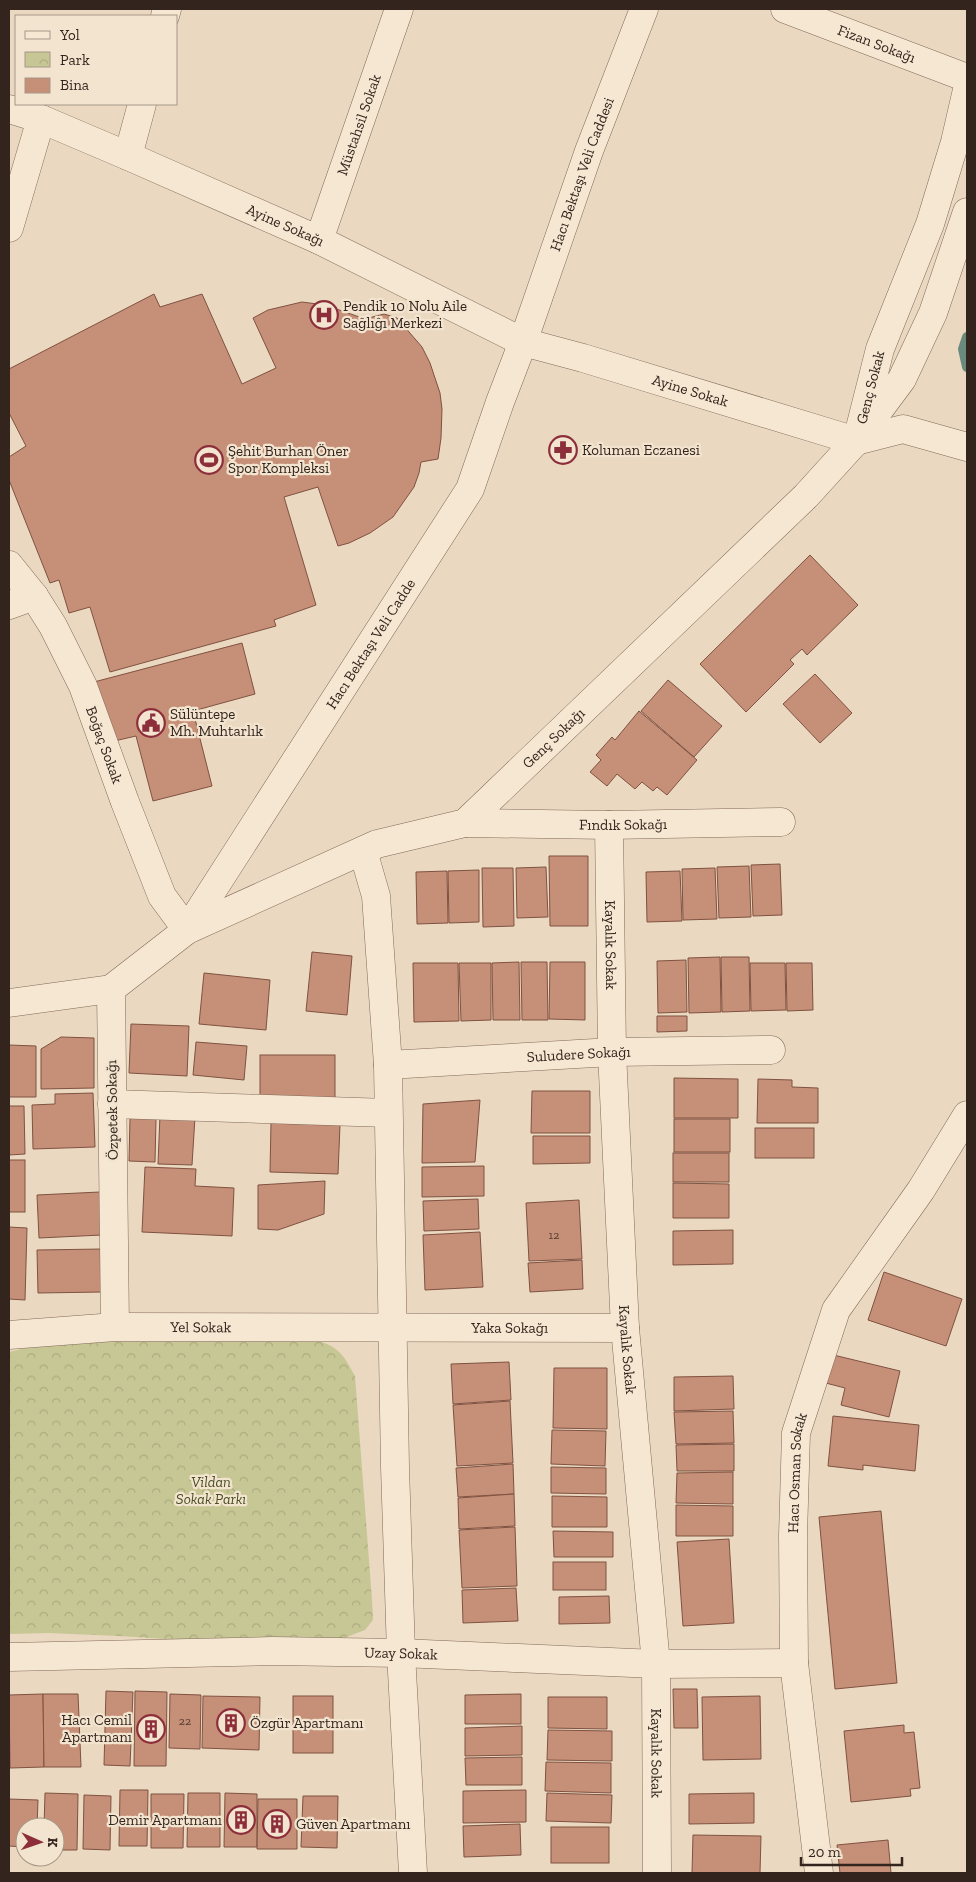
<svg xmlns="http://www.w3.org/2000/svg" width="976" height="1882" font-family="'Zilla Slab',serif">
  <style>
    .park { fill: url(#park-crowns) }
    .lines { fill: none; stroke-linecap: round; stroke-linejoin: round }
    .stream { stroke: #6b8a7e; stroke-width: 10 }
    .building { fill: #c68f78; stroke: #7f5241 }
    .street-casing { stroke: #826a59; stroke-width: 29 }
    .street { stroke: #f6e7d3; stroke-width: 28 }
    .labels { text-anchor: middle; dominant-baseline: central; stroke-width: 4.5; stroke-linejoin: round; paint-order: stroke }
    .number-label { font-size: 12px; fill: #584034 }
    .street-label { font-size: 15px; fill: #33251d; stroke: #f2e4cf }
    .poi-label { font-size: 15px; fill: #33251d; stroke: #f2e4cf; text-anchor: start }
    .park-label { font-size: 15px; font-style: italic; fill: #494e25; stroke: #f2e4cf }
  </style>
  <defs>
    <pattern id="park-crowns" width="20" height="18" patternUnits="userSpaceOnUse" patternTransform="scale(1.25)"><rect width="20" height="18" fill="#c7c795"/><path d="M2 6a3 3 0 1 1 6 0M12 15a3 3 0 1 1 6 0" fill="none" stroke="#abab80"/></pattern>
  </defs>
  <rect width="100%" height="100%" fill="#ead8c0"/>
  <path class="park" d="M115,1339L316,1340C339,1347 343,1354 355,1376L372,1600L373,1620L365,1630L344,1638L211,1642L119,1636L48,1633L9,1634V1352L33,1346Z"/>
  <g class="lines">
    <polyline class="stream" points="967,337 963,349 967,367"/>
  </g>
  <g class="building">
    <polygon points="154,294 160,307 202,294 242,384 276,368 253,318 268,310 302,302 325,305 365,319 384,314 397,318 422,347 430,363 440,393 442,409 441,438 438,459 421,462 419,473 414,487 393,517 370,533 349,543 338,546 318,487 284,497 316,605 274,620 276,626 110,672 90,607 69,613 59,580 50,583 9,480 9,457 26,446 9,413 9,369"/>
    <polygon points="810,555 858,605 807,655 802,649 790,660 794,664 746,712 700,664"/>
    <polygon points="242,643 255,694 193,711 212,786 153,801 136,736 110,742 94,682"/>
    <polygon points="815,674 852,713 820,743 783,704"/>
    <polygon points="668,680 722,726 694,757 641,711"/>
    <polygon points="639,711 697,760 667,795 657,787 653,791 642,782 635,789 617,774 607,786 590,772 601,760 596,755 612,737 615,740"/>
    <polygon points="549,856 588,856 588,926 550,926"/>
    <polygon points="780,864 782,915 753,916 751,865"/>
    <polygon points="749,866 751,917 719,918 717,867"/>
    <polygon points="546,867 548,917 517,918 516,868"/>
    <polygon points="482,868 513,868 514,926 483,927"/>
    <polygon points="715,868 717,919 683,920 682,869"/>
    <polygon points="479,870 479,922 449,923 448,871"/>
    <polygon points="447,871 448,923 417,924 416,872"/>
    <polygon points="680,871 682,921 647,922 646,872"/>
    <polygon points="312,952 352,956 347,1015 306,1011"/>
    <polygon points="720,957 721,1012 689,1013 688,958"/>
    <polygon points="721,957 749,957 750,1011 722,1012"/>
    <polygon points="686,960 687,1012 658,1013 657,961"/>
    <polygon points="519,962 520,1020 493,1020 492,963"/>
    <polygon points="521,962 547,962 548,1020 522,1020"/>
    <polygon points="550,962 585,962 585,1020 549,1019"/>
    <polygon points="413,963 458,963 459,1021 414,1022"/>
    <polygon points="459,963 491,963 491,1020 461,1021"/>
    <polygon points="750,963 785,963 786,1010 751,1011"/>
    <polygon points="786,963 812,963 813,1010 787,1011"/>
    <polygon points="204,973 270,980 266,1030 199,1024"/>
    <polygon points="657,1016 687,1016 687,1031 657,1032"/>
    <polygon points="131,1024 189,1026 187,1076 129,1073"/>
    <polygon points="61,1037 94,1038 94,1088 41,1089 41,1049"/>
    <polygon points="196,1042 247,1046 244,1080 193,1075"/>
    <polygon points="9,1045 36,1046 36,1097 9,1097"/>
    <rect x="260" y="1055" width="75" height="48"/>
    <polygon points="674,1078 738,1079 738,1118 674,1118"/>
    <polygon points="758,1079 792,1080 792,1087 818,1088 818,1123 757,1123"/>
    <polygon points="532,1091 590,1091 590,1133 531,1133"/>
    <polygon points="93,1093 95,1147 33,1149 32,1105 55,1104 55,1094"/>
    <polygon points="480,1100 475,1162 422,1163 423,1104"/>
    <polygon points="9,1106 24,1106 25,1154 9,1155"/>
    <polygon points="160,1115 195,1117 192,1165 158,1164"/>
    <polygon points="130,1118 156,1119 155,1162 129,1161"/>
    <rect x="674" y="1119" width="56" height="33"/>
    <polygon points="271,1123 340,1125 338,1174 270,1172"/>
    <rect x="755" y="1128" width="59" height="30"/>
    <polygon points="533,1136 590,1136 590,1163 533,1164"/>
    <rect x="673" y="1153" width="56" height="29"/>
    <rect x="9" y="1160" width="16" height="52"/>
    <polygon points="484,1166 484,1196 422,1197 422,1167"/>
    <polygon points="145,1167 196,1169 195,1186 234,1188 232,1236 142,1232"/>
    <polygon points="325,1181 324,1214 278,1230 258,1229 258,1185"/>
    <polygon points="673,1183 729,1184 729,1218 673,1218"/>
    <polygon points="100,1192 102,1235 39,1238 37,1195"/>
    <polygon points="478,1199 479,1229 424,1231 423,1201"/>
    <polygon points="579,1200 582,1259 529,1261 526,1203"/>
    <polygon points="9,1227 27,1228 25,1300 9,1299"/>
    <polygon points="733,1230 733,1264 673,1265 673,1231"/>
    <polygon points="480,1232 483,1287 425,1290 423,1235"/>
    <polygon points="102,1249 103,1292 38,1293 37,1250"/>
    <polygon points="582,1260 583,1289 530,1292 528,1263"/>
    <polygon points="884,1272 962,1299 946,1346 868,1320"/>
    <polygon points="825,1353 900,1371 889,1417 841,1405 845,1388 818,1381"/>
    <polygon points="509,1362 511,1400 453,1404 451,1364"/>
    <polygon points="554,1368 607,1368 607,1429 553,1428"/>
    <polygon points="733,1376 734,1409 674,1411 674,1377"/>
    <polygon points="510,1401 513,1463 457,1466 453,1405"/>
    <polygon points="733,1411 734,1443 676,1444 674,1412"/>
    <polygon points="833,1416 919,1425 915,1471 863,1465 863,1470 828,1466"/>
    <polygon points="552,1430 606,1431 605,1466 551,1464"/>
    <polygon points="734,1444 734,1471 677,1471 676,1445"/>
    <polygon points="513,1464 514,1494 458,1497 456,1468"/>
    <polygon points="551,1467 606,1468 606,1494 551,1493"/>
    <polygon points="733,1472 733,1504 676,1503 677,1473"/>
    <polygon points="514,1494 515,1526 459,1529 458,1498"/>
    <polygon points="552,1496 607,1497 607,1527 552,1527"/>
    <polygon points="676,1505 733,1506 733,1536 676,1536"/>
    <polygon points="881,1511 897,1683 835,1689 819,1517"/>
    <polygon points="515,1527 517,1586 462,1588 459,1530"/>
    <polygon points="553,1531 613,1532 613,1557 554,1557"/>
    <polygon points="729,1539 734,1623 683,1626 677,1542"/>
    <rect x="553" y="1562" width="53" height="28"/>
    <polygon points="516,1588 518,1621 463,1623 462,1590"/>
    <polygon points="609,1596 610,1623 559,1624 559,1597"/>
    <polygon points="673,1689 697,1689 698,1728 674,1728"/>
    <polygon points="106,1691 133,1692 130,1766 104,1765"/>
    <polygon points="135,1691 167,1692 166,1766 134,1766"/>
    <polygon points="43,1694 44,1767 10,1768 9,1695"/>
    <polygon points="43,1694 78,1694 81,1767 44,1767"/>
    <polygon points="170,1694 201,1695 200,1749 169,1748"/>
    <polygon points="521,1694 521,1724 465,1724 465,1695"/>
    <polygon points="203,1696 260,1697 259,1750 202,1748"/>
    <rect x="293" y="1696" width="40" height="57"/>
    <polygon points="760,1696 761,1759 703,1760 702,1697"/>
    <polygon points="548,1697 607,1697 607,1729 548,1728"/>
    <polygon points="904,1725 904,1733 914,1732 920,1788 910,1789 911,1796 851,1802 844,1731"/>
    <polygon points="522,1726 522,1755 465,1756 465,1728"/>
    <polygon points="548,1730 612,1731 612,1761 547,1760"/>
    <polygon points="522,1757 522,1785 466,1785 465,1758"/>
    <polygon points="546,1762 611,1763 611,1793 545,1791"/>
    <polygon points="120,1790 148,1790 147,1846 119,1846"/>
    <polygon points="526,1790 526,1822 463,1823 463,1791"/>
    <polygon points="45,1793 78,1794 77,1850 55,1850 55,1827 44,1827"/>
    <polygon points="188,1793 220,1793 220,1847 187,1847"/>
    <polygon points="225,1793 257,1794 257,1847 224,1847"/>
    <polygon points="547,1793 612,1795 611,1823 546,1821"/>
    <polygon points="754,1793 754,1823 689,1824 689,1794"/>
    <polygon points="151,1794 184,1794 183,1848 151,1848"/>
    <polygon points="84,1795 111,1796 110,1850 83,1849"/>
    <polygon points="303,1796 338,1796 337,1848 301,1847"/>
    <polygon points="9,1799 38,1800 37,1827 25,1827 25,1847 9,1846"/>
    <polygon points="258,1799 297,1799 297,1849 257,1849"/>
    <polygon points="520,1824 521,1855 464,1857 463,1826"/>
    <rect x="551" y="1827" width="58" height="36"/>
    <polygon points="693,1835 761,1836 760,1873 692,1873"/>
    <polygon points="888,1840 891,1873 840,1873 837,1845"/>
  </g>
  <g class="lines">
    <defs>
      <g id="street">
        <path id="s1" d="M785,9L967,78"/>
        <polyline points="165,16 167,9"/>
        <path id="s2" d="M9,109L41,119L128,156L319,240L523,342L583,358L856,441"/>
        <polyline points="128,156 142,104"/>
        <polyline points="9,228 41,119"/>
        <path id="s3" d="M319,240L399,9"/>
        <path id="s4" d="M860,428L880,349L930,224L955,142L967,90"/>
        <polyline points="856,441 903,429 967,447"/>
        <path id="s5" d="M9,565L34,596L53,626L83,686L125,802L162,896L187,930"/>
        <polyline points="9,605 34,596"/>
        <path id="s6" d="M465,823L609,825L781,822"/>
        <path id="s7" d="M609,825L612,1052L625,1328L656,1664L657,1873"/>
        <polyline points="363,851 376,896 388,1065 395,1467 401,1653 413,1873"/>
        <path id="s8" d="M187,930L470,489L500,402L523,342L589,151L644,9"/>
        <polyline points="9,1003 111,989"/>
        <path id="s9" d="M388,1065L612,1052L771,1050"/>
        <polyline points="112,1104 388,1113"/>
        <path id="s10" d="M115,1327L111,989L187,930L377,844L465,823L806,496L856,441L902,379L933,313L967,212"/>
        <path id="s11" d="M9,1335L115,1327L625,1328"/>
        <path id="s12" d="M9,1657L273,1651L401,1653L656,1664L794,1663"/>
        <path id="s13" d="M819,1873L794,1663L793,1536L796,1433L836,1310L921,1190L967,1115"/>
      </g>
    </defs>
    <use href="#street" class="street-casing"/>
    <use href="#street" class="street"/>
  </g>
  <defs>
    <symbol id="hospital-ring" viewBox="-11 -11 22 22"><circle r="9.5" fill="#f2e4cf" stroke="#8d2e3b" stroke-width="1.5"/><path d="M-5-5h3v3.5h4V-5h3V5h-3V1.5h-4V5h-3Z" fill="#8d2e3b"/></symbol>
    <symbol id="pharmacy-ring" viewBox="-11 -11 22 22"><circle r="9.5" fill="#f2e4cf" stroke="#8d2e3b" stroke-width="1.5"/><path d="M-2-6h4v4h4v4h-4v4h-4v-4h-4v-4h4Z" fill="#8d2e3b"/></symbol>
    <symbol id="stadium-ring" viewBox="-11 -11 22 22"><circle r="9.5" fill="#f2e4cf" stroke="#8d2e3b" stroke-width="1.5"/><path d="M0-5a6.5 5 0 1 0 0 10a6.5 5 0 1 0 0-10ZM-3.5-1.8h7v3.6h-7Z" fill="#8d2e3b"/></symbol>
    <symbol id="civic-ring" viewBox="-11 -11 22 22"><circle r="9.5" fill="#f2e4cf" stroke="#8d2e3b" stroke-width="1.5"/><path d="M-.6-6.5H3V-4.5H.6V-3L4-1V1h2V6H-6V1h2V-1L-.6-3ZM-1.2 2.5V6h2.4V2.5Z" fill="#8d2e3b"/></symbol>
    <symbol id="building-ring" viewBox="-11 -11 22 22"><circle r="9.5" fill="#f2e4cf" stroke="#8d2e3b" stroke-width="1.5"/><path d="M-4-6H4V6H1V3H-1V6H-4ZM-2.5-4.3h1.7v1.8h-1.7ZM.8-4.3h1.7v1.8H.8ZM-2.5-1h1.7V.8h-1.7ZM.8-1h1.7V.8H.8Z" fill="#8d2e3b"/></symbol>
  </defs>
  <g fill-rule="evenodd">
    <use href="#hospital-ring" x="308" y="299" width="32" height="32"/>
    <use href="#pharmacy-ring" x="547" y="434" width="32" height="32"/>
    <use href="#stadium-ring" x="193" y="444" width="32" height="32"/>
    <use href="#civic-ring" x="135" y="707" width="32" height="32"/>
    <use href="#building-ring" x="215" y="1707" width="32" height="32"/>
    <use href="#building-ring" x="135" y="1713" width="32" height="32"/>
    <use href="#building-ring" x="225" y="1804" width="32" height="32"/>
    <use href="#building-ring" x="261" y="1808" width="32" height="32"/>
  </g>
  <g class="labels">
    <g class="number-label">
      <text x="554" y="1235">12</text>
      <text x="185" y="1721">22</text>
    </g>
    <g class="street-label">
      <text stroke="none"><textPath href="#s1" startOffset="98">Fizan Sokağı</textPath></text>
      <text stroke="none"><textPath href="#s3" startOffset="122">Müstahsil Sokak</textPath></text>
      <text stroke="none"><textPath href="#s8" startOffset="858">Hacı Bektaşı Veli Caddesi</textPath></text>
      <text stroke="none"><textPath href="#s2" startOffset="300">Ayine Sokağı</textPath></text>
      <text stroke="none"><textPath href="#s4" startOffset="42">Genç Sokak</textPath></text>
      <text stroke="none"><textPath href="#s2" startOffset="739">Ayine Sokak</textPath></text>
      <text stroke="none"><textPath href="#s8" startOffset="340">Hacı Bektaşı Veli Cadde</textPath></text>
      <text stroke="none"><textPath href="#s10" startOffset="856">Genç Sokağı</textPath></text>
      <text stroke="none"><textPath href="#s5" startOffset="205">Boğaç Sokak</textPath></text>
      <text stroke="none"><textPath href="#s6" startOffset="158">Fındık Sokağı</textPath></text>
      <text stroke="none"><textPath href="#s7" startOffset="120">Kayalık Sokak</textPath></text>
      <text stroke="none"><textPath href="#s9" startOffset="191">Suludere Sokağı</textPath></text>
      <text transform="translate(112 1110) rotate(-91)">Özpetek Sokağı</text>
      <text stroke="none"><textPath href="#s11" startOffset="192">Yel Sokak</textPath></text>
      <text stroke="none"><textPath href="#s11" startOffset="501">Yaka Sokağı</textPath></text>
      <text stroke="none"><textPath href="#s7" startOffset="525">Kayalık Sokak</textPath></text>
      <text stroke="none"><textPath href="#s13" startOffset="402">Hacı Osman Sokak</textPath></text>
      <text stroke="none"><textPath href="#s12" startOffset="392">Uzay Sokak</textPath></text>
      <text stroke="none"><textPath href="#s7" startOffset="930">Kayalık Sokak</textPath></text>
    </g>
    <g class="poi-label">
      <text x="343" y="306">Pendik 10 Nolu Aile<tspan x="343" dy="17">Sağlığı Merkezi</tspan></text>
      <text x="582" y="450">Koluman Eczanesi</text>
      <text x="228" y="451">Şehit Burhan Öner<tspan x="228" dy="17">Spor Kompleksi</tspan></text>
      <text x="170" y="714">Sülüntepe<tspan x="170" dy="17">Mh. Muhtarlık</tspan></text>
      <text x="132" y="1720" text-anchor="end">Hacı Cemil<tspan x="132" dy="17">Apartmanı</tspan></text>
      <text x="250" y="1723">Özgür Apartmanı</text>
      <text x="222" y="1820" text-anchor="end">Demir Apartmanı</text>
      <text x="296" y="1824">Güven Apartmanı</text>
    </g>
    <g class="park-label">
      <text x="211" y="1482">Vildan<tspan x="211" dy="17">Sokak Parkı</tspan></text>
    </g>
  </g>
  <rect width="976" height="1882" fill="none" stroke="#33251d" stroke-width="20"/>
  <rect x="15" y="15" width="162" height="90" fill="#f2e4cf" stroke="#a69888"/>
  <rect x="25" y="31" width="25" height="8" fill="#f6e7d3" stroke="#a69888"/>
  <text x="60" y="40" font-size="15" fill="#33251d">Yol</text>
  <rect x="25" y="52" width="25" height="15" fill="url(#park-crowns)" stroke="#a69888"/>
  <text x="60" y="65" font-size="15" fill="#33251d">Park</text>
  <rect x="25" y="78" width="25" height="15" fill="#c68f78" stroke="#a69888"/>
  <text x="60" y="90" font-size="15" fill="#33251d">Bina</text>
  <g transform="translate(40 1842) rotate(92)"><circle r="24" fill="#f2e4cf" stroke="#a69888"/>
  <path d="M0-4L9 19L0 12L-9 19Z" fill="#8d2e3b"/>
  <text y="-8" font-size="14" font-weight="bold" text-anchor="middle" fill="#33251d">K</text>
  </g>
  <path d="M801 1857v8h101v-8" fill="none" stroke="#33251d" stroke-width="2.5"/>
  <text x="808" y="1857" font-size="15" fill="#33251d" stroke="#f2e4cf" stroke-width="4" paint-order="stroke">20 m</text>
</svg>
